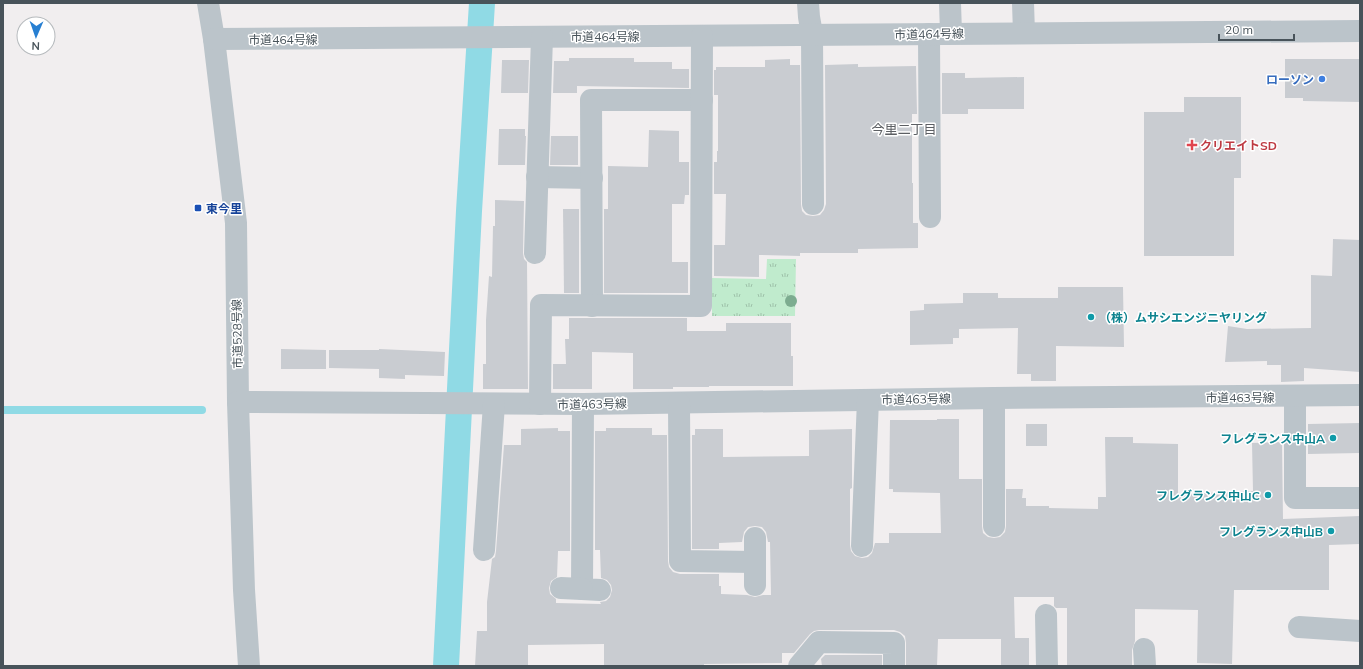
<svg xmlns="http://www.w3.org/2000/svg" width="1363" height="669" font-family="Mulish,'Noto Sans JP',sans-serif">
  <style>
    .grass { fill: url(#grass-tufts) }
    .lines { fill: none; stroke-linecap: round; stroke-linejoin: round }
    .stream { stroke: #90dae5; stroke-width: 8 }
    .canal { stroke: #90dae5; stroke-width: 26 }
    .building { fill: #c9ccd1 }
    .minor { stroke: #bbc4ca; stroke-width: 22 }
    .tree { fill: #7dac90 }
    .shop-dot { fill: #3f7fe0; stroke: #fff; stroke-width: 1.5 }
    .health-dot { fill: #e0444e; stroke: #fff; stroke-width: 1.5 }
    .transit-dot { fill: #1a4fb4; stroke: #fff; stroke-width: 1.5 }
    .culture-dot { fill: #0f9aa8; stroke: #fff; stroke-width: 1.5 }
    .labels { text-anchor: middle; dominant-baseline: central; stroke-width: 3; stroke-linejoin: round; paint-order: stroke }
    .street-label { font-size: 12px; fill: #48535a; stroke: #fff }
    .shop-label { font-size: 12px; font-weight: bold; fill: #366cbe; stroke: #fff; text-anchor: end }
    .health-label { font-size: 12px; font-weight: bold; fill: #be3a42; stroke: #fff; text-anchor: start }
    .transit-label { font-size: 12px; font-weight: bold; fill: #164399; stroke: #fff; text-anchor: start }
    .culture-label { font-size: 12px; font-weight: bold; fill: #0d838f; stroke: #fff; text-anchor: end }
    .neighbourhood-label { font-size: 13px; fill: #5c5f63; stroke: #fff }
  </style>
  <defs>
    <pattern id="grass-tufts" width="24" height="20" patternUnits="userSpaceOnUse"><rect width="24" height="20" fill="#c0ebcd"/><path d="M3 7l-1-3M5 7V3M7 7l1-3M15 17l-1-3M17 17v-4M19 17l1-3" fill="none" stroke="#9ec1a9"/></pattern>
  </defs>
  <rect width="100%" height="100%" fill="#f1eeef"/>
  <polygon class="grass" points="767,259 796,259 795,316 712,316 712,278 766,279"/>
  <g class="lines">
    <polyline class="stream" points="3,410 202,410"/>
    <polyline class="canal" points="446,666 469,211 482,3"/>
  </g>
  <g class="building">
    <polygon points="569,58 634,58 634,62 672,62 672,69 689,69 689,88 577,86 577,93 553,93 554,61 569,61"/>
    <polygon points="790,59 790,65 800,65 801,204 802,211 806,215 813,216 820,215 824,210 826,204 825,65 858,64 858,67 916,66 917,114 912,114 912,183 913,183 913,223 918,223 918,248 858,249 858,253 800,253 800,256 759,255 759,277 714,276 714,245 725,245 726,194 714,194 714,162 717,162 717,151 718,151 718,95 714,95 714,70 716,70 716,67 765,67 765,60"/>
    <polygon points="1285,59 1360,59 1360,102 1303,101 1303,98 1285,98"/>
    <polygon points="502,60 529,60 528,93 501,93"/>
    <polygon points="942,73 965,73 965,78 1024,77 1024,109 968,109 968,114 942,114"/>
    <polygon points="1184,97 1241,97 1241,178 1234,178 1234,256 1144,256 1144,112 1184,112"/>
    <polygon points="499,129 525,129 525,136 526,136 525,165 498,165"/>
    <polygon points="649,130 679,131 679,162 689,162 689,195 685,195 684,204 672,204 672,262 688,262 688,293 604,293 604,209 608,209 608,166 648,167"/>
    <polygon points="551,136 578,136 578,165 550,165"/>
    <polygon points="495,200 524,201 523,253 524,259 527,262 528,389 483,389 483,364 486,364 486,320 489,276 492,277 493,226 495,226"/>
    <polygon points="563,209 579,209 579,293 564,293"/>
    <polygon points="1333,239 1360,240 1360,372 1304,368 1304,381 1281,382 1281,365 1267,365 1267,361 1225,362 1228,326 1247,329 1311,328 1311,275 1332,276"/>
    <polygon points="1058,287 1123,287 1124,347 1056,346 1056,381 1031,381 1031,374 1017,374 1018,328 959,329 959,338 953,338 953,344 910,345 910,311 924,310 924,304 963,303 963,293 998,293 998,298 1058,298"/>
    <polygon points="569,318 687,318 687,331 726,331 726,323 791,323 791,356 793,356 793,386 709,386 709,387 673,387 673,389 633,389 633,353 592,352 592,389 553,389 553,364 566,364 565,339 569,339"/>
    <polygon points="281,349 326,350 326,369 281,369"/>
    <polygon points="379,349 445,352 444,376 405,375 405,379 379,378 379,369 329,368 329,350 379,350"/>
    <polygon points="937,419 959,419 959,479 982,479 982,526 983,533 988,537 994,538 1000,537 1005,532 1006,526 1006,489 1023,489 1022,498 1026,498 1026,506 1049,506 1049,508 1098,509 1098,497 1106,497 1105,437 1133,437 1133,443 1178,444 1178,494 1253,491 1252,443 1282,442 1283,519 1360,516 1360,544 1329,545 1329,590 1234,590 1232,664 1197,663 1198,610 1135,609 1135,641 1132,650 1132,666 1067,666 1067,608 1056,608 1054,606 1054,597 1014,597 1015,638 1029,638 1029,666 1001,666 1001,639 938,639 937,666 906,666 906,643 905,636 900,632 894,630 819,630 814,631 810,634 794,653 782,653 782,663 704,664 704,666 604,666 604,644 528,645 528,666 475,666 477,631 487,631 487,602 492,559 495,557 496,551 504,445 521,445 521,429 558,428 558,431 570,431 570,551 558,551 557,577 551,581 549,588 550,594 556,599 556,603 601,604 600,602 606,601 610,597 612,590 611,585 607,580 601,578 600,551 600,550 595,550 595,431 606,431 606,428 652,428 652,435 667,435 668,561 669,567 673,572 680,574 719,574 719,586 721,586 721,594 747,595 755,597 763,595 771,595 770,542 768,542 766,532 762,527 755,526 748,527 744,532 742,542 719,543 719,549 692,549 692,435 695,435 695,429 723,429 723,457 809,456 809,430 852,429 852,488 850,489 850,545 851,551 855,556 862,558 868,557 872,553 875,543 889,543 889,533 941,533 940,493 893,492 893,489 889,489 890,420 937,420"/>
    <polygon points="1360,423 1360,453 1308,454 1308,424"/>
    <rect x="1026" y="424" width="21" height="22"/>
    <polygon points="825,655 882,655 882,666 822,666 821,659"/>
  </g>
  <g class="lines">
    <g class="minor">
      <polyline points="208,3 214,39 236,223 238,402 244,590 249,666"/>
      <polyline points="808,3 809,17 812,34 813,204"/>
      <polyline points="950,3 951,33"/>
      <polyline points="1023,3 1024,33"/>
      <polyline points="929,34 930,217"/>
      <polyline points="214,39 1360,31"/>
      <polyline points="537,177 592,178"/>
      <polyline points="535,253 542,37"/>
      <polyline points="592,306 591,100 702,100"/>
      <polyline points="1295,397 1295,498 1360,498"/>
      <polyline points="994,398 994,526"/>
      <polyline points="238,402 583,404 994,398 1360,395"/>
      <polyline points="679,403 680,561 755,562"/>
      <polyline points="540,404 541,305 701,306 702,36"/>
      <polyline points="583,404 582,589 600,590"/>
      <polyline points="862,546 868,400"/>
      <polyline points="484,550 494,404"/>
      <polyline points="755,585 755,538"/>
      <polyline points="561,588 582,589"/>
      <polyline points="1046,615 1047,666"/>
      <polyline points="1299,627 1360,631"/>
      <polyline points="1144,649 1145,666"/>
      <polyline points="799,666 819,642 894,643 894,666"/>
    </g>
  </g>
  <circle class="tree" cx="791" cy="301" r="6"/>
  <circle class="shop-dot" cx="1322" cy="79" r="4"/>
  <path class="health-dot" d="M1190 139h4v4h4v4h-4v4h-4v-4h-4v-4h4z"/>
  <rect class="transit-dot" x="194" y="204" width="8" height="8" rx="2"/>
  <g class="culture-dot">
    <circle cx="1091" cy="317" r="4"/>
    <circle cx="1333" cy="438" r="4"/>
    <circle cx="1268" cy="495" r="4"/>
    <circle cx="1331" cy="531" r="4"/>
  </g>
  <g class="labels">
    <g class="street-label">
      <text transform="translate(929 34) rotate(-1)">市道464号線</text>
      <text x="605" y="36">市道464号線</text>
      <text x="283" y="39">市道464号線</text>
      <text transform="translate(237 334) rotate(-91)">市道528号線</text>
      <text x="1240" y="397">市道463号線</text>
      <text transform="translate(916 399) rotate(-1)">市道463号線</text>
      <text transform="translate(592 404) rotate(-1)">市道463号線</text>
    </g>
    <g class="shop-label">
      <text x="1314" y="79">ローソン</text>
    </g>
    <g class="health-label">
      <text x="1200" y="145">クリエイトSD</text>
    </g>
    <g class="transit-label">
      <text x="206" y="208">東今里</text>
    </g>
    <g class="culture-label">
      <text x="1099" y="317" text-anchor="start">（株）ムサシエンジニヤリング</text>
      <text x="1325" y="438">フレグランス中山A</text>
      <text x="1260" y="495">フレグランス中山C</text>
      <text x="1323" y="531">フレグランス中山B</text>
    </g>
    <g class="neighbourhood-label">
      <text x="904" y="129">今里二丁目</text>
    </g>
  </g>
  <rect width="1363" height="669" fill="none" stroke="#48535a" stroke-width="8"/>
  <g transform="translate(36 36) rotate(182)"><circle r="19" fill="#ffffff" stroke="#b6babd"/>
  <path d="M0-3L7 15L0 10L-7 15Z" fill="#277fd2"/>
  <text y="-6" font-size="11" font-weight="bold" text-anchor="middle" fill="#48535a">N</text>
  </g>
  <path d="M1219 34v6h75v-6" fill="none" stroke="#48535a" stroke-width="2"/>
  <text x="1225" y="34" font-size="12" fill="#48535a" stroke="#ffffff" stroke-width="3" paint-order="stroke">20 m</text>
</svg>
